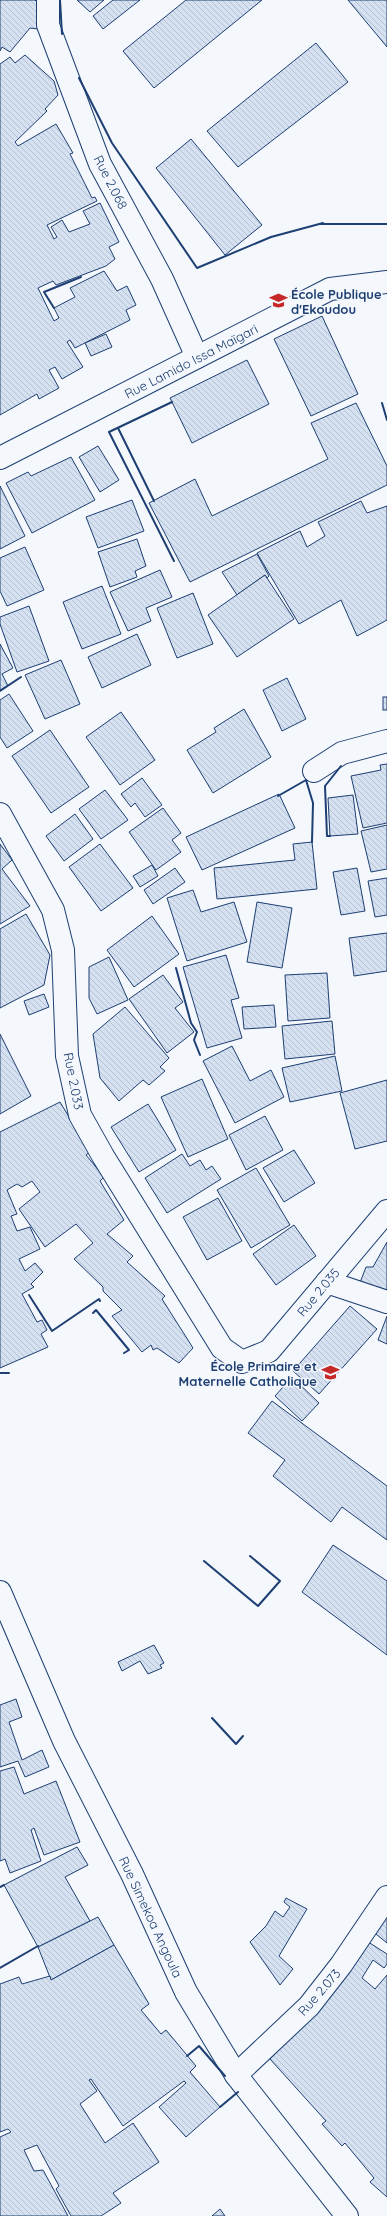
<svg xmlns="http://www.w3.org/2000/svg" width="387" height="2216" font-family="Quicksand,sans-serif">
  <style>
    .building { fill: url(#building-back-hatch); stroke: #1d3f73 }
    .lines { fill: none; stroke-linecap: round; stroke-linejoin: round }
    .minor-casing { stroke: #1d3f73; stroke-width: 24 }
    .tertiary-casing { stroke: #1d3f73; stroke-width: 24 }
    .minor { stroke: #f4f7fb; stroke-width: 22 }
    .tertiary { stroke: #f4f7fb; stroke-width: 22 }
    .wall { stroke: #1d3f73; stroke-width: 2 }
    .labels { text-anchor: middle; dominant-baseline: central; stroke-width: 3; stroke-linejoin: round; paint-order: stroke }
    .street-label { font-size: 13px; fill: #1d3f73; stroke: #f4f7fb }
    .poi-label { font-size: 13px; font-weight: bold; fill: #1d3f73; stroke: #f4f7fb; text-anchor: start }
  </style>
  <defs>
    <pattern id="building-back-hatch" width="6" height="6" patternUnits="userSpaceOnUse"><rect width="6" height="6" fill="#d5e0f0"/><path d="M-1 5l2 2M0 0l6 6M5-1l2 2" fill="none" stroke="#b6c1d1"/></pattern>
  </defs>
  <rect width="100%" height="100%" fill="#f4f7fb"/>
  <g class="building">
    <polygon points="0,0 34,0 46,4 38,29 30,28 10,52 2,47 0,51"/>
    <polygon points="77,0 104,0 90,12"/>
    <polygon points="113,0 140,0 103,29 93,16"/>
    <polygon points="186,0 262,0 154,88 123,51"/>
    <polygon points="348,0 387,0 387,47"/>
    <polygon points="316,43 348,82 238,167 207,131"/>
    <polygon points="25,55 54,81 58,95 45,109 47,111 15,142 18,146 56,124 73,153 70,154 92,198 95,197 97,201 47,225 54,239 57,237 51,227 62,220 69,232 90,224 83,211 100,203 119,242 109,247 115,259 106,266 56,285 53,281 38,288 54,321 59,318 54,308 75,297 70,288 104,271 117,291 127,286 136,305 126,310 130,320 75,348 70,340 67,342 83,367 62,379 55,367 49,370 59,388 39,399 37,394 0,415 0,64 10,57 15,63"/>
    <polygon points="191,139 262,225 225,255 156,168"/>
    <polygon points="322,316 358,394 311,416 274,339"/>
    <polygon points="106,334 112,347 91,356 85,343"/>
    <polygon points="247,360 269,404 192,443 170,398"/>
    <polygon points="356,403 387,466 387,485 190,582 149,503 195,479 212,516 328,459 311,423"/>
    <polygon points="98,446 119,480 100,492 79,457"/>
    <polygon points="71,457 95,500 32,533 6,483 28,472 31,476"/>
    <polygon points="0,486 25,536 0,549"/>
    <polygon points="132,500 144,531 98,548 86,517"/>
    <polygon points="361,501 367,513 387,506 387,620 357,636 341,600 299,624 257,553 300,531 307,547 325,536 318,522"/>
    <polygon points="137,539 146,566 135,571 137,577 110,587 98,552"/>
    <polygon points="25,547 44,590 7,606 0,591 0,558"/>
    <polygon points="257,554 269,576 267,578 265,575 237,595 222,572"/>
    <polygon points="160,570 172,597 146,608 151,621 128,631 110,592"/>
    <polygon points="265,575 294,619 237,657 208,615"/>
    <polygon points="102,586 121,634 82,649 63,602"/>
    <polygon points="193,593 213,644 177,658 157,608"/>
    <polygon points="29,606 49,661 17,672 0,624 0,617"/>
    <polygon points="137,634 151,665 102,688 88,657"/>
    <polygon points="0,644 13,668 2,674 8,686 0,690"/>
    <polygon points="61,660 80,704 45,719 25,675"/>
    <polygon points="287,678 306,719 282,731 263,690"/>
    <polygon points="9,694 33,731 7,748 0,737 0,700"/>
    <rect x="383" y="697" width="4" height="13"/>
    <polygon points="244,709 271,757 213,793 187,750 216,732 214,728"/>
    <polygon points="121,712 155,760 120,785 86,737"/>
    <polygon points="50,730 89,787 51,813 12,756"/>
    <polygon points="387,764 387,823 363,828 351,776 381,770 380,765"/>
    <polygon points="142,778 162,805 145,817 135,803 131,807 121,794"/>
    <polygon points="105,790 128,820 101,839 79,809"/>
    <polygon points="279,794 295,828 202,870 186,837"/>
    <polygon points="353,795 358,834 330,836 328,798"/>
    <polygon points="163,808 181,833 172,840 181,852 156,870 129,832"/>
    <polygon points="75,814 93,839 64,861 46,836"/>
    <polygon points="387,825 387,869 371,872 361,831"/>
    <polygon points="312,842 317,889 217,899 214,868 295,860 293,844"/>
    <polygon points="0,844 12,860 2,869 30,906 0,924"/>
    <polygon points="100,844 133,888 101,911 69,867"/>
    <polygon points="152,865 158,876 140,887 133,876"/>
    <polygon points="175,868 185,882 153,904 144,890"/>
    <polygon points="357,868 365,911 341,915 333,872"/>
    <polygon points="387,878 387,915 375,917 368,881"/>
    <polygon points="193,890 201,912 234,902 247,942 187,961 167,898"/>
    <polygon points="257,902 292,908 282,968 247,962"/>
    <polygon points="26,914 50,955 44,985 0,1008 0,929"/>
    <polygon points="152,916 179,954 134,987 107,950"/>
    <polygon points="387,933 387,971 354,976 349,938"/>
    <polygon points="226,955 239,998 231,1000 242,1038 207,1048 183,967"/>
    <polygon points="109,957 128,1000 97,1014 89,998 89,967"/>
    <polygon points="327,973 330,1018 288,1021 285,975"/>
    <polygon points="163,975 183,1002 175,1008 194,1032 167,1053 129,999"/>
    <polygon points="44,994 49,1007 29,1015 24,1001"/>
    <polygon points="274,1005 276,1027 244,1029 242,1007"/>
    <polygon points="125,1007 169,1058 160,1067 165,1071 149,1085 143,1080 119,1101 100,1078 93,1034"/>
    <polygon points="332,1021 335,1054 285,1059 282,1026"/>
    <polygon points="0,1034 31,1096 0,1114"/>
    <polygon points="232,1046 250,1081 271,1070 284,1097 235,1123 203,1061"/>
    <polygon points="335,1056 342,1091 290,1102 282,1068"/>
    <polygon points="202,1079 228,1139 188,1157 161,1097"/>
    <polygon points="387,1080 387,1141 355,1149 340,1093"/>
    <polygon points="60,1102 90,1152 86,1155 104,1177 100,1181 124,1220 107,1234 133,1256 127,1262 165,1296 162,1299 193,1348 179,1363 157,1348 153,1350 151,1345 142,1352 112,1316 122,1310 103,1291 103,1287 74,1259 93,1243 76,1224 45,1247 19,1209 40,1192 32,1181 22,1187 17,1184 7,1190 17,1214 11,1216 17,1231 30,1227 40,1249 19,1259 25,1271 35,1263 43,1272 31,1284 34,1287 22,1294 37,1322 42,1320 47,1330 41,1334 48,1347 0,1368 0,1132"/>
    <polygon points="148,1104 176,1150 139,1172 111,1127"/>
    <polygon points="265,1116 283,1150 246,1170 229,1135"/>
    <polygon points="294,1150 315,1183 284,1202 263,1168"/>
    <polygon points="182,1154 190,1166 200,1160 206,1170 212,1166 221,1179 167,1213 145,1178"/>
    <polygon points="256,1168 290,1225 251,1248 217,1190"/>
    <polygon points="218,1198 242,1241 207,1260 183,1217"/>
    <polygon points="294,1225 316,1256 276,1285 253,1254"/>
    <polygon points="387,1242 387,1298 358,1288 366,1267 373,1267"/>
    <polygon points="350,1306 377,1329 319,1394 293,1371"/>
    <polygon points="387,1316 387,1344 378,1340"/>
    <polygon points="292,1377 319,1403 302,1421 275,1396"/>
    <polygon points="272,1401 387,1486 387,1540 342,1507 331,1522 273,1476 285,1460 248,1433"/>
    <polygon points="333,1545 387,1581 387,1655 302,1592"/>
    <polygon points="154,1645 164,1663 160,1665 162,1668 148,1674 140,1661 122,1671 118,1662"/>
    <polygon points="16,1699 22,1717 9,1722 22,1760 42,1750 49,1767 25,1777 18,1761 0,1767 0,1705"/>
    <polygon points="14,1767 24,1794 56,1781 80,1842 44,1855 34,1828 31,1830 41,1861 10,1873 5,1859 0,1861 0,1771"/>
    <polygon points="77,1847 88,1865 65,1877 90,1921 38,1947 4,1885"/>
    <polygon points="286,1898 307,1909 279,1956 293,1969 280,1985 250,1942 266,1926 275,1911 283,1917 290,1907 284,1902"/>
    <polygon points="387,1910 387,1943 371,1930"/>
    <polygon points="98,1917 114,1945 51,1980 38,1947"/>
    <polygon points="365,1940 387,1954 387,1964 384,1968 373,1960 362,1978 375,1989 387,1975 387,2197 370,2182 374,2178 345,2143 342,2146 322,2124 326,2121 270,2059 312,2015"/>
    <polygon points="114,1945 149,2004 141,2010 161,2034 166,2030 196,2066 190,2072 220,2107 186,2137 159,2107 186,2083 184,2081 123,2126 91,2079 89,2080 97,2091 80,2104 105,2143 133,2123 159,2162 113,2193 121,2203 101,2216 71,2216 56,2189 59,2186 37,2145 24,2150 34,2171 43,2170 68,2216 0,2216 0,2137 11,2132 8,2129 0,2132 0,1984 19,1977 22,1984 50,1976 51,1980"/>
    <polygon points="220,2209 225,2216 212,2216"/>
  </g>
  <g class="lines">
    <defs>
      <g id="minor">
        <polyline points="48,0 48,25 100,164 162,279 197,357"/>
        <polyline points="0,458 330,289 387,282"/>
        <polyline points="314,771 342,753 387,741"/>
        <polyline points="0,814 53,910 63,950 67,1056 80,1115 103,1156 222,1348 242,1362 269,1351 387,1211"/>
        <polyline points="327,1282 387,1302"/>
        <polyline points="236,2075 309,2006 341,1965 387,1897"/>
      </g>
      <polyline id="tertiary" points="0,1592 64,1741 132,1874 186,1992 236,2075 347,2216"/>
    </defs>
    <use href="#minor" class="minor-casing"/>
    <use href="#tertiary" class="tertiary-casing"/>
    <use href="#minor" class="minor"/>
    <use href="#tertiary" class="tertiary"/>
    <g class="wall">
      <polyline points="60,0 62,34"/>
      <polyline points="79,78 112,143 197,268 271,237 323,223"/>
      <polyline points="321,224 387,224"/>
      <polyline points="54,308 44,292 81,277"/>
      <polyline points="172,402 109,432 174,561"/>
      <polyline points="382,403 387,420"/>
      <polyline points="118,428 154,501"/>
      <polyline points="0,691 21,677"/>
      <polyline points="278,796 306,780 313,803 312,842"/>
      <polyline points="330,836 327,836 325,786 341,766"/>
      <polyline points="176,968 191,1023 197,1032 194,1040 200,1055"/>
      <polyline points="29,1295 52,1331 99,1299 100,1301"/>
      <polyline points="93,1313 96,1310 129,1350 124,1353"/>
      <polyline points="0,1373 9,1373"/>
      <polyline points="204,1561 258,1606 280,1581 250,1556"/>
      <polyline points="212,1718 236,1744 243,1736"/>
      <polyline points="0,1887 4,1885"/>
      <polyline points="0,1968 38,1946"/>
      <polyline points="187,2056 199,2046 225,2076"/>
      <polyline points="220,2107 238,2092"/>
    </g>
  </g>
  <defs>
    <symbol id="school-bare" viewBox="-9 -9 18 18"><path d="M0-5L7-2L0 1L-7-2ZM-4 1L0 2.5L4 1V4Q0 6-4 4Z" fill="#c62828" stroke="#f4f7fb" stroke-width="2.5" paint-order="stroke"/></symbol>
  </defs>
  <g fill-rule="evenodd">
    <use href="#school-bare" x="266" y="288" width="25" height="25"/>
    <use href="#school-bare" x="318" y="1360" width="25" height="25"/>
  </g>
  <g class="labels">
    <g class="street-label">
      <text transform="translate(111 182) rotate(63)">Rue 2.068</text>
      <text transform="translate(191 361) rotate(-27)">Rue Lamido Issa Maïgari</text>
      <text transform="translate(74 1081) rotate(79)">Rue 2.033</text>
      <text transform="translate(318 1292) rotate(-50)">Rue 2.035</text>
      <text transform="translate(151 1917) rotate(65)">Rue Simekoa Angoula</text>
      <text transform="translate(319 1992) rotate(-49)">Rue 2.073</text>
    </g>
    <g class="poi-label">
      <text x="291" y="294">École Publique<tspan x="291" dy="15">d'Ekoudou</tspan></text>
      <text x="317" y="1366" text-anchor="end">École Primaire et<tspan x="317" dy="15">Maternelle Catholique</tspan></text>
    </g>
  </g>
</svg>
